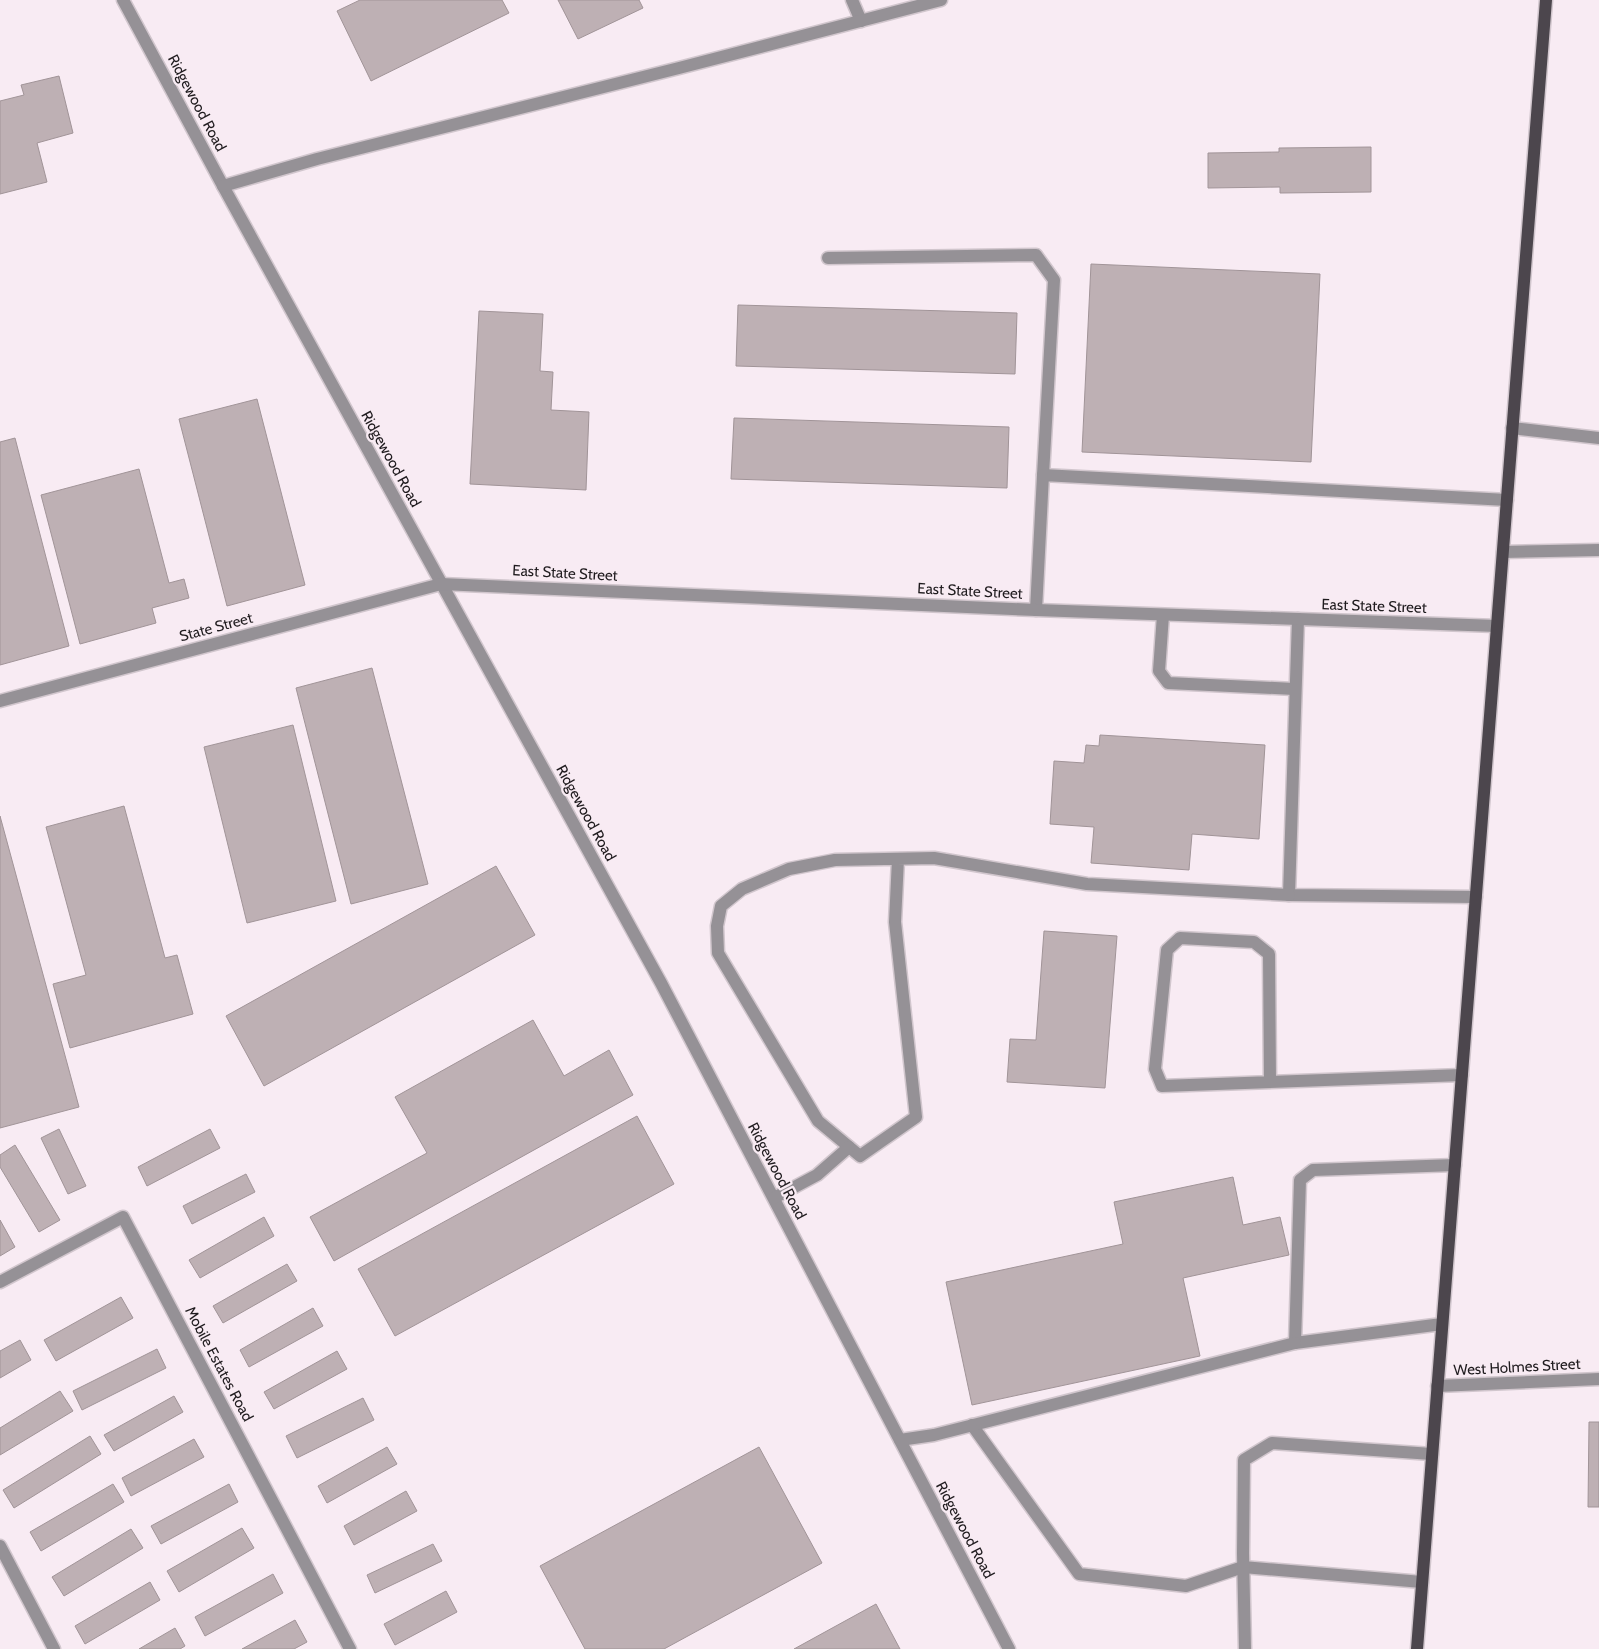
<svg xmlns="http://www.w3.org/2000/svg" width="1599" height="1649" font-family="Cabin,sans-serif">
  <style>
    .building { fill: #beb0b4; stroke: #a19498 }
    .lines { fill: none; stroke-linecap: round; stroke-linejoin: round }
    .minor-casing { stroke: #d1c6cd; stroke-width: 15 }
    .major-casing { stroke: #d1c6cd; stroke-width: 15 }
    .minor { stroke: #959196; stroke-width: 12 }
    .major { stroke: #4c464d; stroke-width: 12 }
    .labels { text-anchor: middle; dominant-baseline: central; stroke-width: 4.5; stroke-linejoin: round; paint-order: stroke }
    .street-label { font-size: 15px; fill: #1f1b1e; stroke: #f8ebf3 }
  </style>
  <rect width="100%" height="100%" fill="#f8ebf3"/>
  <g class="building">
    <polygon points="360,0 502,0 509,13 371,81 337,11"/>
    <polygon points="558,0 639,0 643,8 578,39"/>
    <polygon points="59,76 73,133 37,143 47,182 0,194 0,101 24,95 21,85"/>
    <polygon points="1371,147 1371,192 1280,193 1280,187 1208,188 1208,153 1279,152 1279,148"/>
    <polygon points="1091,264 1320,274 1311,462 1082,452"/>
    <polygon points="738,305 1017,313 1015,374 736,366"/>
    <polygon points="479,311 543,314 540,371 553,372 551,410 589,412 586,490 470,484"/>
    <polygon points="257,399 305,585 227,606 179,419"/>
    <polygon points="734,418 1009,427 1007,488 731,479"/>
    <polygon points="15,438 69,646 0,665 0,442"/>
    <polygon points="139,469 169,583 184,579 189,598 152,608 156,623 80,644 41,495"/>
    <polygon points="372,668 428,884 351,904 296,688"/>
    <polygon points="293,725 336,901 247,923 204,747"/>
    <polygon points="1100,735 1265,745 1259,839 1192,834 1189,870 1091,863 1094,827 1050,824 1054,761 1084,763 1086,745 1099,746"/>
    <polygon points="124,806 165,958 177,955 193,1014 70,1048 53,984 86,975 46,827"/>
    <polygon points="0,816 79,1107 0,1128"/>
    <polygon points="496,866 535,935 264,1086 226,1016"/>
    <polygon points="1044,931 1117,936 1105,1088 1007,1082 1010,1039 1036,1040"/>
    <polygon points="533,1020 564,1076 609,1050 633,1095 334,1261 310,1217 427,1153 395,1097"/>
    <polygon points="637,1116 674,1184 395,1336 358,1269"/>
    <polygon points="59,1129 86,1186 68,1194 41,1138"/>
    <polygon points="210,1129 220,1148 147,1186 138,1167"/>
    <polygon points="15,1145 60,1220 39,1232 0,1167 0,1155"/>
    <polygon points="246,1174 255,1192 192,1224 183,1206"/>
    <polygon points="1233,1177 1243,1225 1280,1217 1289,1255 1183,1278 1200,1356 972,1405 946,1282 1123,1244 1114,1202"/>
    <polygon points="264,1217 274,1236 200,1278 189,1260"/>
    <polygon points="0,1220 15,1247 0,1256"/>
    <polygon points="287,1264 297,1281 223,1323 213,1306"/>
    <polygon points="121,1297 133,1318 56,1361 44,1340"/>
    <polygon points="313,1308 323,1326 249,1367 240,1350"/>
    <polygon points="20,1340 31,1360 0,1378 0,1351"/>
    <polygon points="157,1349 166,1368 82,1410 73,1391"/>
    <polygon points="337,1351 347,1369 274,1409 264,1392"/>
    <polygon points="60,1391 73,1411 0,1455 0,1428"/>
    <polygon points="174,1396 183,1412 114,1451 104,1435"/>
    <polygon points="363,1398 374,1420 297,1458 286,1436"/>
    <polygon points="1589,1422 1599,1422 1599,1507 1588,1507"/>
    <polygon points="90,1436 101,1454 14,1508 3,1490"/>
    <polygon points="194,1439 204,1457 131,1496 122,1478"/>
    <polygon points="387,1447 397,1464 327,1503 318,1486"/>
    <polygon points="759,1447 822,1563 664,1649 585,1649 540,1566"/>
    <polygon points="113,1484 124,1502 41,1551 30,1532"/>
    <polygon points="229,1484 238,1502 161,1544 151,1526"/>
    <polygon points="406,1491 417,1511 354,1545 344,1526"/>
    <polygon points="242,1528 254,1548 179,1592 167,1571"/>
    <polygon points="131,1529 143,1548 64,1596 52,1577"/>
    <polygon points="433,1544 442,1561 375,1593 367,1575"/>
    <polygon points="273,1574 283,1593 205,1636 195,1617"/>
    <polygon points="150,1582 160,1600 85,1644 75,1626"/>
    <polygon points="446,1591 457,1612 395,1645 384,1624"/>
    <polygon points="876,1604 900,1649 794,1649"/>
    <polygon points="295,1620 307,1642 294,1649 242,1649"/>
    <polygon points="175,1628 185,1646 180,1649 139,1649"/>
  </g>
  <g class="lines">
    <defs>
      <g id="minor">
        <polyline points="123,0 223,186 661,983 1009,1649"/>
        <polyline points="852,0 861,21"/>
        <polyline points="223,186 317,159 679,68 941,0"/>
        <polyline points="828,258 1036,255 1054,280 1043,475"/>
        <polyline points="1512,428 1599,438"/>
        <polyline points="1503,552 1599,550"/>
        <polyline points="1036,610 1043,475 1507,500"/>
        <polyline points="1163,615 1159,671 1168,683 1294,689"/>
        <polyline points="1298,619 1289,895 1476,897"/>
        <polyline points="0,701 441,584 1036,610 1497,626"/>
        <polyline points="898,859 895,922 916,1117 860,1156 818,1121 718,953 717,926 721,906 742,889 789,869 835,860 934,858 1087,884 1289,895"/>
        <polyline points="1270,1082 1269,954 1254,942 1180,938 1167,950 1155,1069 1162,1086 1462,1075"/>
        <polyline points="774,1198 817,1175 849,1147"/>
        <polyline points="0,1282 123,1217 350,1649"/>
        <polyline points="1442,1324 1295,1343 1300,1180 1313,1170 1455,1165"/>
        <polyline points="1437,1386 1599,1379"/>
        <polyline points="972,1425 1079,1574 1186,1586 1243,1567 1422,1582"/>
        <polyline points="900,1440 934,1435 1295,1343"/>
        <polyline points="0,1546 54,1649"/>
        <polyline points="1245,1649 1243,1553 1244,1460 1272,1443 1432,1454"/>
      </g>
      <polyline id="major" points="1417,1649 1546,0"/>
    </defs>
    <use href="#minor" class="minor-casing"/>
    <use href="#major" class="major-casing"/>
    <use href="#minor" class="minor"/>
    <use href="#major" class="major"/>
  </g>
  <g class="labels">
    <g class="street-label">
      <text transform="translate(197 103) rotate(62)">Ridgewood Road</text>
      <text transform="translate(391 459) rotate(61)">Ridgewood Road</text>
      <text transform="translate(565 573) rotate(3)">East State Street</text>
      <text transform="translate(970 591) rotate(3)">East State Street</text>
      <text transform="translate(1374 606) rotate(2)">East State Street</text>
      <text transform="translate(216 627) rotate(-15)">State Street</text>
      <text transform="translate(586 813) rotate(61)">Ridgewood Road</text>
      <text transform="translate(777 1171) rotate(62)">Ridgewood Road</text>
      <text transform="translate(219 1364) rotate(62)">Mobile Estates Road</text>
      <text transform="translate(1517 1367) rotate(-3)">West Holmes Street</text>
      <text transform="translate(965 1530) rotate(62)">Ridgewood Road</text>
    </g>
  </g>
</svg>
